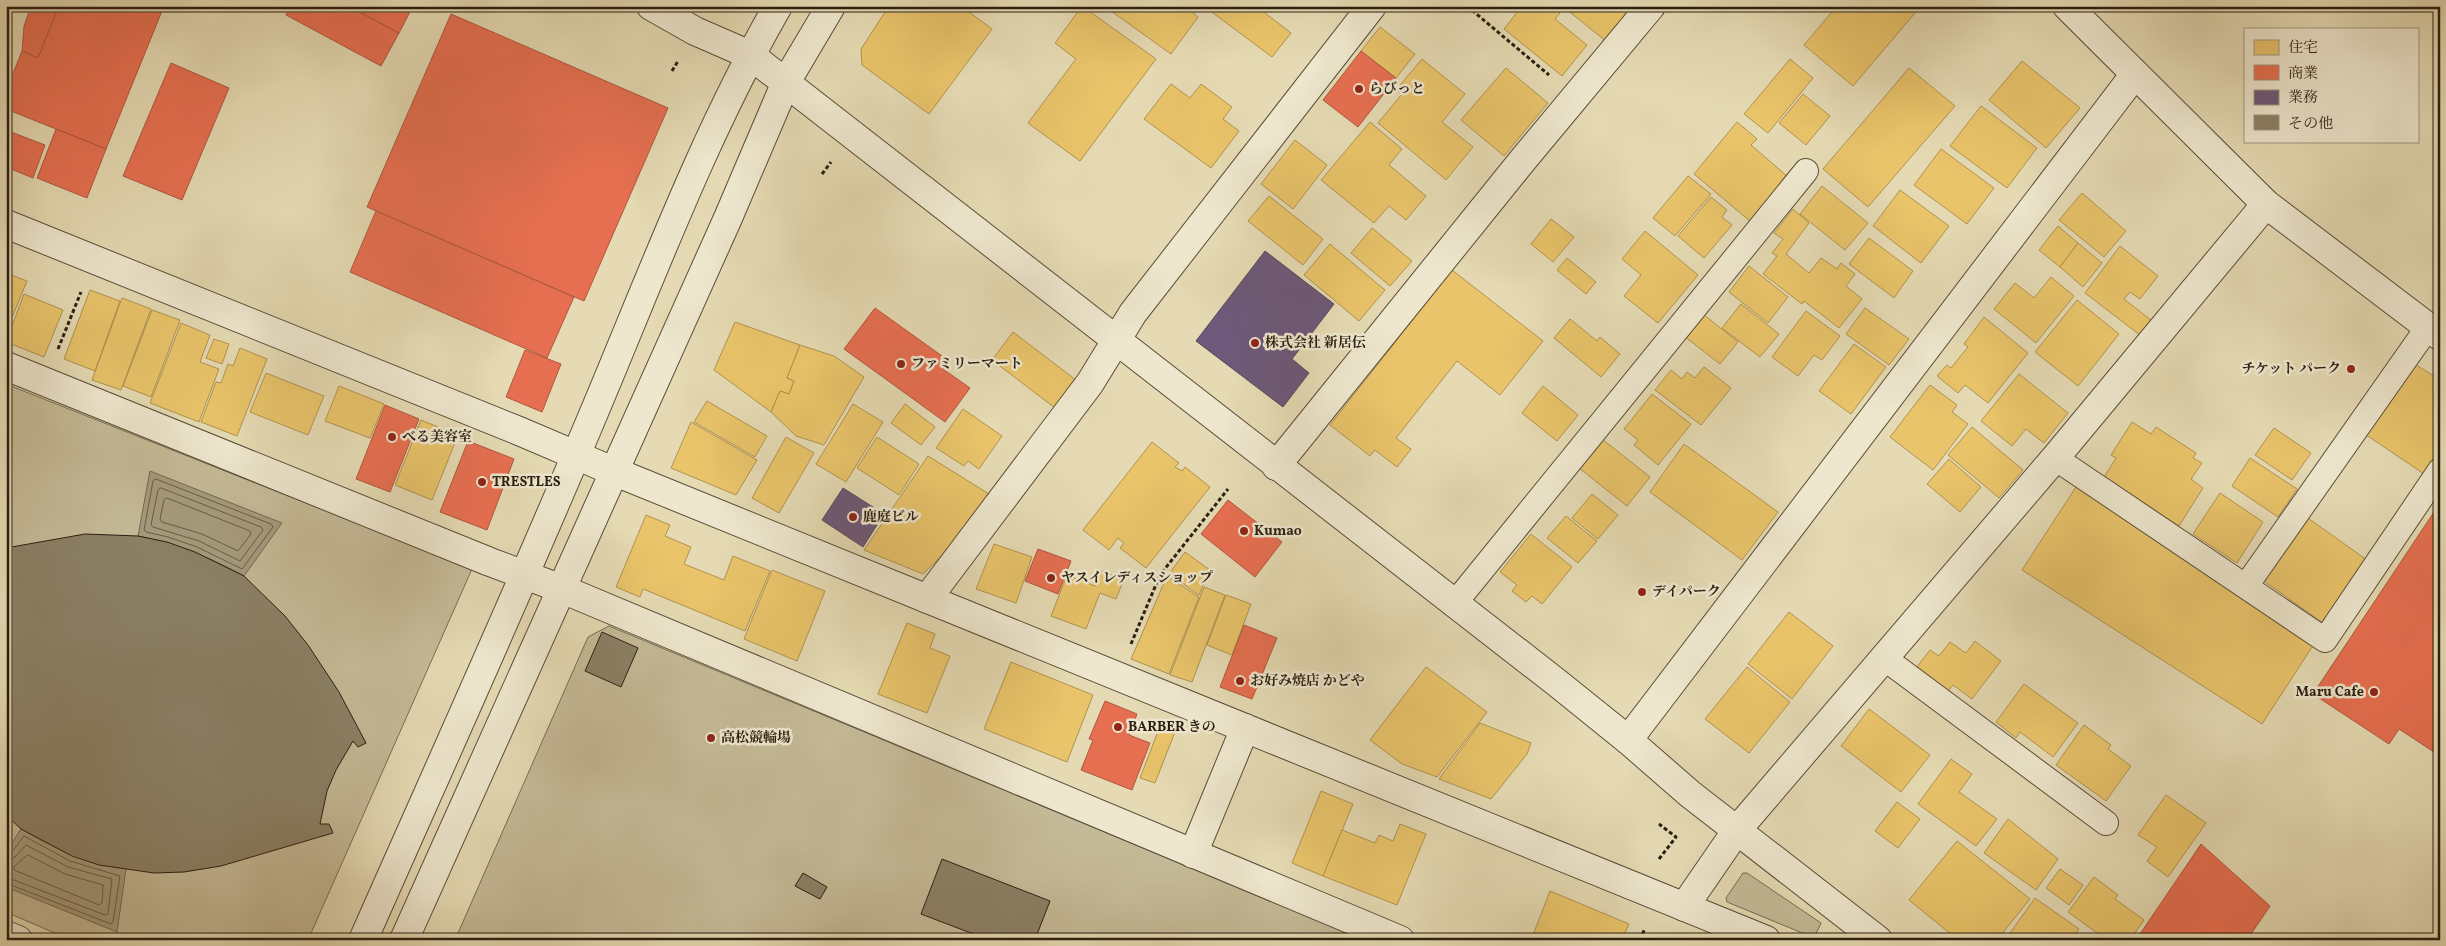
<svg xmlns="http://www.w3.org/2000/svg" width="2446" height="946" font-family="Vollkorn,'Noto Serif JP',serif">
  <style>
    .green { fill: #c5ba97; stroke: #786c54 }
    .water { fill: #a59a7c; stroke: #746851 }
    .homes { fill: #e9c46a; stroke: #b0924f }
    .shops { fill: #e76f51; stroke: #ae573e }
    .offices { fill: #6d597a; stroke: #59475a }
    .lines { fill: none; stroke-linecap: round; stroke-linejoin: round }
    .shore { stroke: #685c46; stroke-width: 1 }
    .building { fill: #8b8065; stroke: #2a1e10 }
    .service-casing { stroke: #594d39; stroke-width: 26 }
    .minor-casing { stroke: #594d39; stroke-width: 30 }
    .tertiary-casing { stroke: #594d39; stroke-width: 30 }
    .path { stroke: #2a1e10; stroke-width: 3; stroke-dasharray: 4 2.5; stroke-linecap: butt }
    .service { stroke: #eee7ce; stroke-width: 24 }
    .minor { stroke: #eee7ce; stroke-width: 28 }
    .tertiary { stroke: #eee7ce; stroke-width: 28 }
    .poi-dot { fill: #8f2418; stroke: #eee7ce; stroke-width: 2 }
    .labels { text-anchor: middle; dominant-baseline: central; stroke-width: 5; stroke-linejoin: round; paint-order: stroke }
    .poi-label { font-size: 14px; font-weight: bold; fill: #2a1e10; stroke: #eee7ce; text-anchor: start }
  </style>
  <rect width="100%" height="100%" fill="#e5dab3"/>
  <filter id="stains"><feTurbulence type="fractalNoise" baseFrequency=".004" numOctaves="4"/><feColorMatrix values="0 0 0 0 .2 0 0 0 0 .09 0 0 0 0 .02 0 0 0 .5 -.17"/></filter>
  <radialGradient id="worn" r=".72"><stop offset=".6" stop-color="#630" stop-opacity="0"/><stop offset="1" stop-color="#630" stop-opacity=".3"/></radialGradient>
  <g class="green">
    <polygon points="6,384 472,569 308,940 71,940 6,912"/>
    <polygon points="609,626 1365,940 455,940 588,637"/>
    <polygon points="1743,873 1747,873 1821,923 1815,936 1812,937 1727,902 1726,898"/>
  </g>
  <g class="water">
    <path d="M150,471L282,523L244,576C210,557 176,544 138,536Z"/>
    <path d="M21,829C55,849 87,863 126,869L117,932L6,887V852Z"/>
  </g>
  <g class="homes">
    <polygon points="889,6 961,6 992,29 929,114 862,65 861,49"/>
    <polygon points="1082,6 1156,59 1080,161 1028,123 1076,59 1055,43"/>
    <polygon points="1104,6 1184,6 1198,17 1171,54"/>
    <polygon points="1212,6 1256,6 1291,33 1272,57 1209,10"/>
    <polygon points="1522,6 1552,6 1560,13 1555,19 1587,45 1562,76 1504,29"/>
    <polygon points="1569,6 1637,6 1607,42 1566,9"/>
    <polygon points="1837,6 1921,6 1853,86 1804,45"/>
    <polygon points="1380,27 1415,54 1396,78 1361,51"/>
    <polygon points="1422,59 1465,94 1442,122 1473,147 1446,180 1378,123 1402,94 1396,90"/>
    <polygon points="1790,59 1813,78 1768,133 1744,114"/>
    <polygon points="2022,61 2080,108 2046,148 1989,100"/>
    <polygon points="1506,68 1548,103 1504,156 1461,120"/>
    <polygon points="1909,68 1955,106 1868,207 1823,169"/>
    <polygon points="1171,84 1190,98 1201,84 1232,107 1223,119 1239,131 1211,168 1144,119"/>
    <polygon points="1803,94 1830,116 1806,145 1779,123"/>
    <polygon points="1981,106 2037,148 2007,188 1950,146"/>
    <polygon points="1370,122 1402,149 1389,165 1426,196 1406,220 1389,206 1374,223 1321,180"/>
    <polygon points="1737,122 1757,139 1751,145 1788,177 1751,222 1694,174"/>
    <polygon points="1295,140 1327,165 1293,209 1261,184"/>
    <polygon points="1941,149 1994,188 1967,224 1914,185"/>
    <polygon points="1688,176 1711,194 1675,236 1653,218"/>
    <polygon points="1822,186 1868,223 1845,250 1800,214"/>
    <polygon points="1900,190 1949,226 1921,263 1873,226"/>
    <polygon points="2082,193 2126,231 2104,257 2059,220"/>
    <polygon points="1269,196 1323,239 1303,265 1248,221"/>
    <polygon points="1711,197 1727,210 1722,217 1732,225 1704,258 1678,236"/>
    <polygon points="1793,209 1809,223 1786,254 1809,273 1821,258 1837,269 1841,263 1855,274 1846,286 1862,299 1839,328 1804,301 1802,304 1763,274 1777,256 1772,253 1783,239 1774,233"/>
    <polygon points="1551,219 1574,237 1553,262 1531,244"/>
    <polygon points="2058,226 2078,243 2060,267 2039,250"/>
    <polygon points="1372,228 1412,261 1390,286 1351,253"/>
    <polygon points="1645,231 1698,275 1658,323 1624,296 1641,275 1622,259"/>
    <polygon points="1869,238 1913,271 1894,298 1849,264"/>
    <polygon points="2078,243 2102,263 2083,287 2060,267"/>
    <polygon points="1330,244 1385,290 1359,321 1304,275"/>
    <polygon points="2120,246 2158,276 2140,299 2130,292 2124,299 2151,320 2140,335 2085,293"/>
    <polygon points="1567,258 1596,282 1586,294 1557,270"/>
    <polygon points="1749,266 1788,297 1768,323 1729,292"/>
    <polygon points="1452,270 1543,341 1500,395 1457,361 1396,438 1411,449 1397,467 1375,450 1370,456 1330,425"/>
    <polygon points="6,273 27,281 6,332"/>
    <polygon points="2051,277 2074,296 2036,343 1994,309 2015,283 2034,298"/>
    <polygon points="90,290 120,301 95,371 64,359"/>
    <polygon points="24,294 63,310 44,357 6,342"/>
    <polygon points="122,298 151,309 121,390 92,380"/>
    <polygon points="2077,300 2119,334 2078,386 2035,352"/>
    <polygon points="1741,304 1779,334 1760,357 1722,328"/>
    <polygon points="1865,308 1909,339 1889,365 1846,334"/>
    <polygon points="152,310 180,320 151,397 123,386"/>
    <polygon points="1806,311 1840,336 1822,360 1814,355 1798,376 1772,357"/>
    <polygon points="1703,314 1738,342 1720,364 1685,337"/>
    <polygon points="1984,317 2028,353 1988,403 1965,385 1958,393 1937,376 1947,365 1951,368 1968,347 1964,344"/>
    <polygon points="1570,319 1597,341 1600,337 1620,354 1601,377 1554,338"/>
    <polygon points="735,322 800,345 787,378 794,381 789,394 780,391 771,412 714,370"/>
    <polygon points="181,323 210,335 200,362 219,369 199,422 150,403"/>
    <polygon points="1013,332 1076,380 1055,408 992,360"/>
    <polygon points="214,339 229,344 222,364 206,358"/>
    <polygon points="1854,344 1886,367 1851,414 1819,391"/>
    <polygon points="800,345 834,356 864,377 824,445 796,436 771,412 780,391 789,394 794,381 787,378"/>
    <polygon points="240,348 267,359 237,436 201,422 216,382 221,383 228,364 233,366"/>
    <polygon points="2413,363 2440,380 2440,457 2427,476 2365,434"/>
    <polygon points="1704,367 1731,388 1701,425 1655,390 1671,370 1682,379 1687,372 1695,378"/>
    <polygon points="266,373 324,396 308,435 250,412"/>
    <polygon points="2019,374 2068,413 2044,443 2026,429 2012,446 1981,421"/>
    <polygon points="1930,385 1957,405 1952,412 1968,424 1933,470 1890,437"/>
    <polygon points="339,386 384,404 370,438 325,421"/>
    <polygon points="1543,386 1578,415 1557,441 1522,413"/>
    <polygon points="1652,394 1691,424 1658,465 1634,445 1638,440 1624,429"/>
    <polygon points="707,401 767,436 755,457 694,422"/>
    <polygon points="853,404 883,422 846,482 816,464"/>
    <polygon points="905,404 935,427 921,445 891,423"/>
    <polygon points="963,409 1002,436 979,469 968,461 964,466 936,448"/>
    <polygon points="421,420 458,435 432,500 395,485"/>
    <polygon points="691,422 757,460 736,495 671,468"/>
    <polygon points="2132,422 2151,434 2156,427 2196,453 2193,458 2202,463 2191,479 2203,488 2179,526 2104,477 2116,458 2111,455"/>
    <polygon points="1972,427 2023,470 1999,498 1948,455"/>
    <polygon points="2274,428 2311,453 2292,480 2255,455"/>
    <polygon points="786,437 814,453 779,513 752,498"/>
    <polygon points="877,437 919,464 899,495 857,468"/>
    <polygon points="1602,439 1650,477 1627,506 1579,468"/>
    <polygon points="1152,442 1179,463 1175,467 1182,471 1185,467 1210,487 1146,568 1120,548 1124,543 1118,538 1109,550 1083,530"/>
    <polygon points="1684,444 1778,512 1742,560 1650,492"/>
    <polygon points="928,456 989,494 950,548 923,574 864,550"/>
    <polygon points="2250,458 2297,489 2278,517 2232,486"/>
    <polygon points="1949,459 1981,487 1960,512 1927,484"/>
    <polygon points="2076,487 2316,641 2262,724 2022,570"/>
    <polygon points="2220,493 2263,522 2237,563 2193,534"/>
    <polygon points="1592,494 1618,515 1598,539 1572,518"/>
    <polygon points="646,515 670,525 665,536 691,547 684,564 724,580 733,556 770,571 745,631 643,589 640,597 616,587"/>
    <polygon points="1566,516 1597,541 1578,563 1547,538"/>
    <polygon points="2305,516 2367,560 2323,623 2261,579"/>
    <polygon points="1531,534 1572,567 1542,604 1532,596 1526,602 1512,591 1517,585 1500,572"/>
    <polygon points="994,544 1032,557 1016,603 976,589"/>
    <polygon points="1185,552 1210,570 1199,595 1169,574"/>
    <polygon points="772,570 825,591 797,661 744,639"/>
    <polygon points="1101,571 1124,579 1116,599 1100,593 1086,629 1051,616 1067,575 1095,586"/>
    <polygon points="1167,576 1199,597 1169,674 1131,659"/>
    <polygon points="1204,587 1225,595 1192,682 1170,675"/>
    <polygon points="1226,595 1251,604 1232,655 1207,645"/>
    <polygon points="1789,612 1833,646 1792,699 1748,664"/>
    <polygon points="907,623 935,634 930,648 950,656 927,713 878,694"/>
    <polygon points="1975,641 2001,661 1972,699 1953,685 1948,691 1917,667 1930,650 1939,656 1950,642 1966,653"/>
    <polygon points="1011,662 1093,695 1067,762 984,729"/>
    <polygon points="1426,667 1487,712 1437,777 1402,764 1370,740"/>
    <polygon points="1747,667 1790,702 1749,753 1705,719"/>
    <polygon points="2024,684 2078,723 2053,757 2020,732 2016,738 1996,722"/>
    <polygon points="1869,709 1930,755 1901,792 1841,746"/>
    <polygon points="1480,723 1531,743 1527,754 1491,799 1439,779"/>
    <polygon points="2084,725 2111,745 2108,749 2131,766 2106,801 2056,765"/>
    <polygon points="1160,726 1175,732 1155,783 1140,778"/>
    <polygon points="1951,759 1972,774 1959,792 1997,819 1976,846 1918,804"/>
    <polygon points="1321,791 1353,804 1323,876 1292,863"/>
    <polygon points="2166,795 2206,823 2168,877 2147,861 2157,847 2138,835"/>
    <polygon points="1897,802 1920,819 1898,848 1875,831"/>
    <polygon points="2008,819 2058,859 2036,890 1984,853"/>
    <polygon points="1400,824 1426,834 1397,905 1323,876 1342,830 1375,843 1379,835 1393,841"/>
    <polygon points="1957,841 2030,899 1997,940 1958,940 1909,900"/>
    <polygon points="2060,869 2083,885 2069,905 2046,888"/>
    <polygon points="2094,877 2118,895 2115,899 2144,920 2130,940 2107,940 2068,912"/>
    <polygon points="1550,891 1629,924 1622,940 1531,940"/>
    <polygon points="2035,898 2079,929 2071,940 2005,940"/>
  </g>
  <g class="shops">
    <polygon points="31,6 59,6 38,58 22,51 24,26"/>
    <polygon points="59,6 164,6 106,149 6,109 6,91 22,51 38,58"/>
    <polygon points="290,6 348,6 399,33 381,66 286,15"/>
    <polygon points="348,6 413,6 399,33"/>
    <polygon points="451,14 668,108 584,301 367,207"/>
    <polygon points="1361,51 1396,78 1358,127 1323,100"/>
    <polygon points="171,63 229,88 182,200 123,176"/>
    <polygon points="56,129 106,149 87,198 37,178"/>
    <polygon points="6,130 45,145 33,178 6,167"/>
    <polygon points="376,211 574,297 547,358 350,272"/>
    <polygon points="875,308 949,361 943,369 970,388 945,422 844,349"/>
    <polygon points="525,350 561,364 542,412 506,397"/>
    <polygon points="385,405 419,419 390,492 356,479"/>
    <polygon points="468,441 514,459 487,530 440,512"/>
    <polygon points="1228,500 1282,542 1255,577 1201,534"/>
    <polygon points="2440,503 2440,756 2399,729 2389,744 2313,694"/>
    <polygon points="1038,549 1071,561 1058,594 1025,581"/>
    <polygon points="1244,625 1277,638 1252,699 1220,687"/>
    <polygon points="1105,701 1137,714 1129,735 1150,743 1132,790 1081,770 1093,740 1089,739"/>
    <polygon points="2201,844 2270,906 2247,940 2136,940"/>
  </g>
  <g class="offices">
    <polygon points="1265,251 1334,304 1292,359 1309,373 1283,407 1196,341"/>
    <polygon points="843,488 884,514 863,547 822,520"/>
  </g>
  <g class="lines">
    <g class="shore">
      <polygon points="156,479 271,524 273,527 242,569 197,547 168,537 146,532 144,530 153,481"/>
      <polygon points="161,488 261,527 263,530 240,561 199,541 153,527 151,525 158,490"/>
      <polygon points="167,498 250,531 251,534 238,551 202,534 162,522 160,519 164,500"/>
      <polyline points="6,854 12,852 24,836 70,861 120,876 113,922 111,924 6,883"/>
      <polygon points="28,855 65,874 103,885 102,903 99,905 14,870 14,867"/>
      <polyline points="6,860 15,857 26,845 68,867 112,879 108,914 105,915 6,877"/>
    </g>
  </g>
  <g class="building">
    <polygon points="85,534 138,536 167,542 195,552 244,576 285,616 308,645 339,692 366,743 358,747 353,741 336,770 327,791 320,824 329,824 333,833 221,866 184,872 154,873 99,865 72,856 21,829 6,815 6,548"/>
    <polygon points="602,632 638,648 621,687 585,671"/>
    <polygon points="942,859 1050,901 1036,937 1029,940 989,940 921,914"/>
    <polygon points="803,873 827,887 820,899 795,886"/>
  </g>
  <g class="lines">
    <defs>
      <g id="service">
        <polyline points="2055,458 2325,640 2440,470"/>
        <polyline points="2246,586 2428,327"/>
        <polyline points="1455,603 1806,171"/>
        <polyline points="1884,658 2106,823"/>
      </g>
      <g id="minor">
        <polyline points="2067,6 2266,204 2440,336"/>
        <polyline points="6,366 490,562 562,589 1400,940"/>
        <polyline points="1276,466 1522,161 1651,6"/>
        <polyline points="613,471 1766,940"/>
        <polyline points="927,599 1090,383 1133,313 1372,6"/>
        <polyline points="1628,740 2135,74"/>
        <polyline points="1193,854 1245,728"/>
        <polyline points="1684,907 1737,830 2055,458 2266,204"/>
        <polyline points="6,935 18,940"/>
      </g>
      <g id="tertiary">
        <polyline points="651,6 695,31 750,55 1556,682 1628,740 1690,794 1878,940"/>
        <polyline points="6,224 519,431 613,471"/>
        <path d="M363,940C439,768 517,596 590,422C649,283 702,138 778,6"/>
        <polyline points="404,940 728,218 786,82 831,6"/>
      </g>
    </defs>
    <use href="#service" class="service-casing"/>
    <use href="#minor" class="minor-casing"/>
    <use href="#tertiary" class="tertiary-casing"/>
    <g class="path">
      <polyline points="1467,6 1549,75"/>
      <polyline points="672,71 678,61"/>
      <polyline points="822,174 831,162"/>
      <polyline points="58,349 81,292"/>
      <polyline points="1131,644 1160,575 1228,489"/>
      <polyline points="1659,859 1676,837 1659,824"/>
      <polyline points="1640,940 1645,928"/>
    </g>
    <use href="#service" class="service"/>
    <use href="#minor" class="minor"/>
    <use href="#tertiary" class="tertiary"/>
  </g>
  <g class="poi-dot">
    <circle cx="1359" cy="89" r="5"/>
    <circle cx="1255" cy="343" r="5"/>
    <circle cx="901" cy="364" r="5"/>
    <circle cx="2351" cy="369" r="5"/>
    <circle cx="392" cy="437" r="5"/>
    <circle cx="482" cy="482" r="5"/>
    <circle cx="853" cy="517" r="5"/>
    <circle cx="1244" cy="531" r="5"/>
    <circle cx="1051" cy="578" r="5"/>
    <circle cx="1642" cy="592" r="5"/>
    <circle cx="1240" cy="681" r="5"/>
    <circle cx="2374" cy="692" r="5"/>
    <circle cx="1118" cy="727" r="5"/>
    <circle cx="711" cy="738" r="5"/>
  </g>
  <g class="labels">
    <g class="poi-label">
      <text x="1369" y="89">らびっと</text>
      <text x="1265" y="343">株式会社 新居伝</text>
      <text x="911" y="364">ファミリーマート</text>
      <text x="2341" y="369" text-anchor="end">チケット パーク</text>
      <text x="402" y="437">べる美容室</text>
      <text x="492" y="482">TRESTLES</text>
      <text x="863" y="517">鹿庭ビル</text>
      <text x="1254" y="531">Kumao</text>
      <text x="1061" y="578">ヤスイレディスショップ</text>
      <text x="1652" y="592">デイパーク</text>
      <text x="1250" y="681">お好み焼店 かどや</text>
      <text x="2364" y="692" text-anchor="end">Maru Cafe</text>
      <text x="1128" y="727">BARBER きの</text>
      <text x="721" y="738">高松競輪場</text>
    </g>
  </g>
  <rect width="2446" height="946" fill="none" stroke="#e5dab3" stroke-width="25"/>
  <rect x="8" y="8" width="2431" height="931" fill="none" stroke="#2a1e10" stroke-width="2.5"/>
  <rect x="12" y="12" width="2421" height="921" fill="none" stroke="#2a1e10"/>
  <rect x="2244" y="28" width="175" height="115" fill="#eee7ce" stroke="#a09782"/>
  <rect x="2254" y="40" width="25" height="15" fill="#e9c46a" stroke="#a09782"/>
  <text x="2288" y="52" font-size="15" fill="#2a1e10">住宅</text>
  <rect x="2254" y="65" width="25" height="15" fill="#e76f51" stroke="#a09782"/>
  <text x="2288" y="78" font-size="15" fill="#2a1e10">商業</text>
  <rect x="2254" y="90" width="25" height="15" fill="#6d597a" stroke="#a09782"/>
  <text x="2288" y="102" font-size="15" fill="#2a1e10">業務</text>
  <rect x="2254" y="115" width="25" height="15" fill="#8b8065" stroke="#a09782"/>
  <text x="2288" y="128" font-size="15" fill="#2a1e10">その他</text>
  <rect width="100%" height="100%" filter="url(#stains)"/>
  <rect width="100%" height="100%" fill="url(#worn)"/>
</svg>
